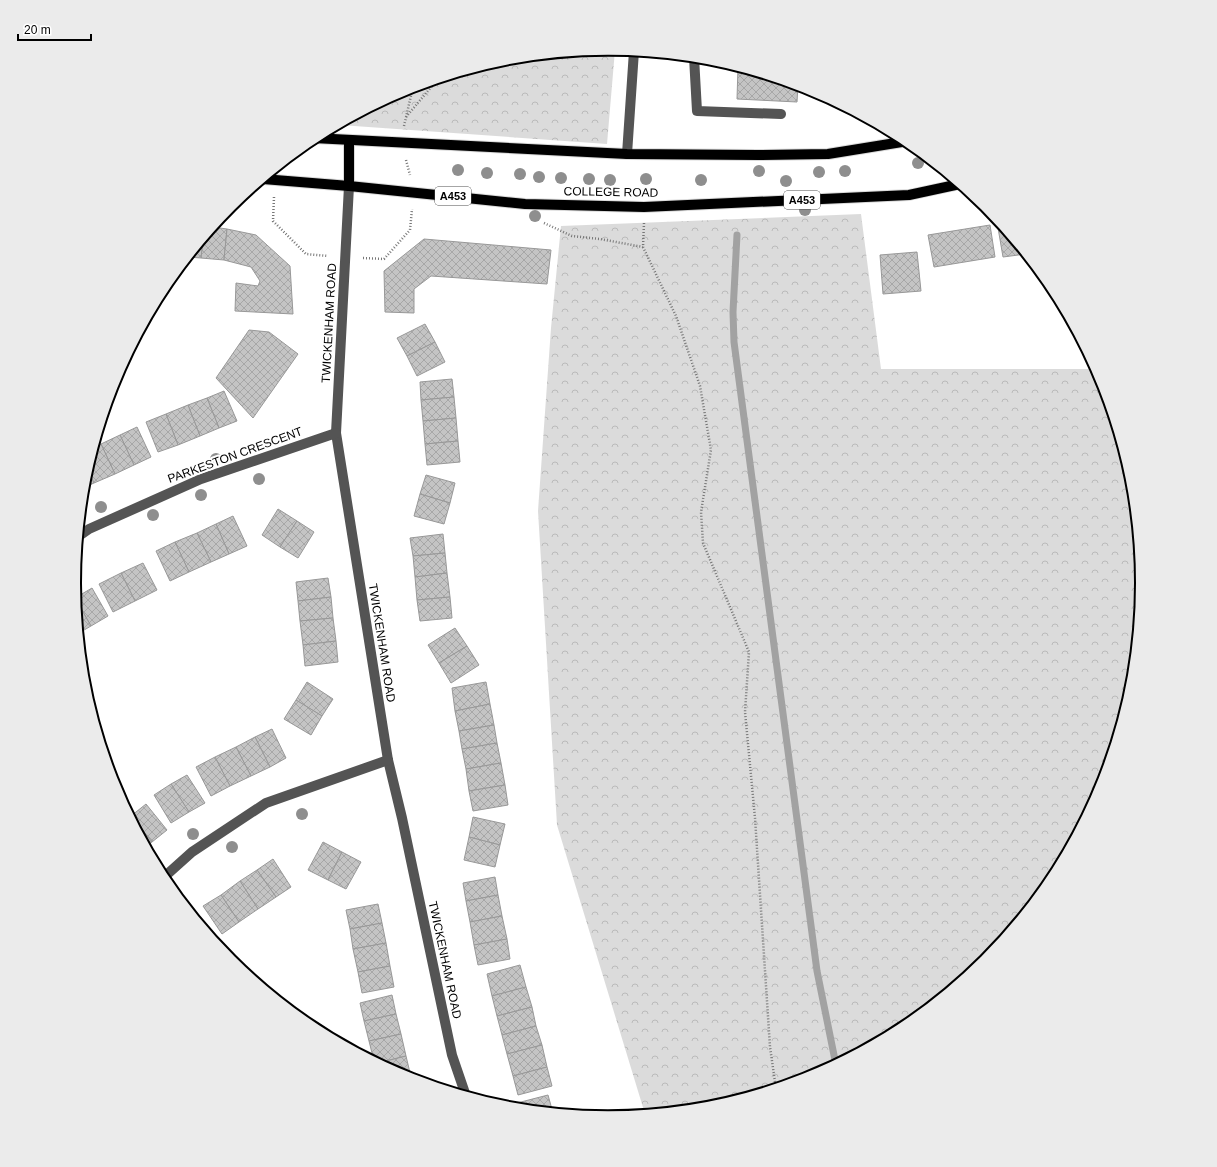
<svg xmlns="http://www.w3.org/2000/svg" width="1217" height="1167" font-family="Helvetica,sans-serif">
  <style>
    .forest { fill: url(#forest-crowns) }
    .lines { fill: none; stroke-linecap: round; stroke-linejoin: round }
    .stream { stroke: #a2a2a2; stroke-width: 7 }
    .building { fill: url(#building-cross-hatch); stroke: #989898 }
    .major-casing { stroke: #dbdbdb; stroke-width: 12 }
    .path { stroke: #767676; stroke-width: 2.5; stroke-dasharray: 1 2; stroke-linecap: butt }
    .minor { stroke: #545454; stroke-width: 10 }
    .major { stroke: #000; stroke-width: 10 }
    .tree { fill: #8e8e8e }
    .labels { text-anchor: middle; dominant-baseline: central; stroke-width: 4; stroke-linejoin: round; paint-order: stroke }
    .shield { fill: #fff; stroke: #4c4c4c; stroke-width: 1 }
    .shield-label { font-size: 11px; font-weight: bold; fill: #000 }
    .street-label { font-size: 12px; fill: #000; stroke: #fff }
    .rim { fill: none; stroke: #000; stroke-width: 2 }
  </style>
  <defs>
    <pattern id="forest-crowns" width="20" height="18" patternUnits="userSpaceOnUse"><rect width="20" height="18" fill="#dbdbdb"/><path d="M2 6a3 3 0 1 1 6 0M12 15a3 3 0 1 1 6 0" fill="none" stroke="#bababa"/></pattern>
    <pattern id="building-cross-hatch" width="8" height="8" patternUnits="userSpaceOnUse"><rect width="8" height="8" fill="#c4c4c4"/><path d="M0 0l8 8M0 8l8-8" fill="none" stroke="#a7a7a7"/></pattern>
  </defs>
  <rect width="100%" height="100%" fill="#fff"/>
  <g class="forest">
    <polygon points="609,49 615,50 607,144 340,125 341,124 404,90 504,59"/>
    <polygon points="861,214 881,369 1097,369 1102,379 1109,402 1137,525 1143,584 1133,688 1102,788 1053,881 986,962 905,1028 813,1077 713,1108 645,1114 557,825 538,511 551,328 561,226"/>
  </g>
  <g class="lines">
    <polyline class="stream" points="737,235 733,312 734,342 817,971 836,1065"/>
  </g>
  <g class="building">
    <polygon points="738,67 798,85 797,102 737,99"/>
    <polygon points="999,221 1026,254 1003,257 997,222"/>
    <polygon points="990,225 995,257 934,267 928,235"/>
    <polygon points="213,227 227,229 224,260 201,258 203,239"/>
    <polygon points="227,229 256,235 290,266 293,314 235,311 236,283 258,286 260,281 251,267 224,260"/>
    <polygon points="203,239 201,258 188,257"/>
    <polygon points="424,239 551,250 547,284 431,276 414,289 414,313 385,312 384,271"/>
    <polygon points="917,252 921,291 883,294 880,255"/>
    <polygon points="425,324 435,342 407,356 397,338"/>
    <polygon points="249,330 269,332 298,354 253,418 216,378"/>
    <polygon points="435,342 445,362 417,376 407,356"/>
    <polygon points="452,379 454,397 421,400 420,382"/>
    <polygon points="224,391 237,421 219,428 207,398"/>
    <polygon points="454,397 456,418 423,421 421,400"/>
    <polygon points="207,398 219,428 200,436 188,405"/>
    <polygon points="188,405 200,436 178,445 166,414"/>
    <polygon points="166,414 178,445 158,452 146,422"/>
    <polygon points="456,418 458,441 425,444 423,421"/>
    <polygon points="137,427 151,457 134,465 120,435"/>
    <polygon points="120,435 134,465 115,474 101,444"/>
    <polygon points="458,441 460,462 427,465 425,444"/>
    <polygon points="101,444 115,474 94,483 87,469 94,447"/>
    <polygon points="87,469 94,483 83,488 84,479"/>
    <polygon points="426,475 455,483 450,503 420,494"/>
    <polygon points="420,494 450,503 444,524 414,516"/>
    <polygon points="278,509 297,521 280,547 262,535"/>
    <polygon points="233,516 247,546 229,554 216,524"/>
    <polygon points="297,521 314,532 298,558 280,547"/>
    <polygon points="216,524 229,554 211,562 197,533"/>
    <polygon points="197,533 211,562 189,572 175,542"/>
    <polygon points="443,534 445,553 413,556 410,538"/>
    <polygon points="175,542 189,572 170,581 156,551"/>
    <polygon points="445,553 447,573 415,577 413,556"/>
    <polygon points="143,563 157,590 135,601 121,573"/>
    <polygon points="121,573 135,601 113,612 99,584"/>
    <polygon points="447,573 450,597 417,600 415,577"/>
    <polygon points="328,578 331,597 298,601 296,582"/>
    <polygon points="92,588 108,616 91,626 75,598"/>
    <polygon points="331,597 333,618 300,621 298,601"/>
    <polygon points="450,597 452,618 420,621 417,600"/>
    <polygon points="76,600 91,626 79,633"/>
    <polygon points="333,618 336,641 303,645 300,621"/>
    <polygon points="455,628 467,646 439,663 428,645"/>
    <polygon points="336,641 338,662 305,666 303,645"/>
    <polygon points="467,646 479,665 451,683 439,663"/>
    <polygon points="307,682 333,699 322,716 296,700"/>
    <polygon points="486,682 490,704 455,711 452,688"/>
    <polygon points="296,700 322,716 311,735 284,719"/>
    <polygon points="490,704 494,725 459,731 455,711"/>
    <polygon points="494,725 497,743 462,749 459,731"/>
    <polygon points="272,729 286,758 270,767 255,737"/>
    <polygon points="255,737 270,767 251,776 236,747"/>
    <polygon points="497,743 501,763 466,769 462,749"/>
    <polygon points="236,747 251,776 230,786 215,757"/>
    <polygon points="215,757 230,786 211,796 196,767"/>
    <polygon points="501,763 505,785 469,791 466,769"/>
    <polygon points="187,775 205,803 189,812 171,784"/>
    <polygon points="171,784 189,812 171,823 154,795"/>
    <polygon points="505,785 508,805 473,811 469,791"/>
    <polygon points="146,804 167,830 152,842 131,816"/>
    <polygon points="131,816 152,842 146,846 130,817"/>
    <polygon points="473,817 505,824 500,845 469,837"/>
    <polygon points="469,837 500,845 495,867 464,860"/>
    <polygon points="323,842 342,852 328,880 308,870"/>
    <polygon points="342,852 361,862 346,889 328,880"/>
    <polygon points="273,859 291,887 276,897 257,870"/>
    <polygon points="257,870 276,897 258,909 240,881"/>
    <polygon points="495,877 498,895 466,901 463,883"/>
    <polygon points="240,881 258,909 239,922 221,895"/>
    <polygon points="221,895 239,922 222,934 203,906"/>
    <polygon points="498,895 502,916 470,922 466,901"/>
    <polygon points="378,904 382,923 350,929 346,910"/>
    <polygon points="195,916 218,940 215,942 194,917"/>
    <polygon points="502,916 507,939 474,945 470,922"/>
    <polygon points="382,923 386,943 353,949 350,929"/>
    <polygon points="507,939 510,959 478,965 474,945"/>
    <polygon points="386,943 390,966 358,972 353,949"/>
    <polygon points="520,965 526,987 492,996 487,974"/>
    <polygon points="390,966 394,987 362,993 358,972"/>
    <polygon points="526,987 532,1007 497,1016 492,996"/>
    <polygon points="392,995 396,1014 364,1021 360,1003"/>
    <polygon points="532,1007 536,1026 502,1035 497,1016"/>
    <polygon points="396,1014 401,1034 369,1041 364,1021"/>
    <polygon points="536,1026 542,1045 507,1054 502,1035"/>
    <polygon points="401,1034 406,1056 378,1063 374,1061 369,1041"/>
    <polygon points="542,1045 547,1067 513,1076 507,1054"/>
    <polygon points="406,1056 411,1077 407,1078 404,1077 378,1063"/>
    <polygon points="547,1067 552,1086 518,1095 513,1076"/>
    <polygon points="548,1095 553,1113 518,1109 517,1103"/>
  </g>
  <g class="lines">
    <defs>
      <g id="major">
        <polyline points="313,138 627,154 758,155 828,154 908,141"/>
        <polyline points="263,179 349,186 525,204 644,207 909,195 960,184"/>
        <polyline points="349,186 349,140"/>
      </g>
    </defs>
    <use href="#major" class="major-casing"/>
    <g class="path">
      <polyline points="406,117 438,79"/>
      <polyline points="404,126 413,87"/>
      <polyline points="406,160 410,175"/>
      <polyline points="274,197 273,221 306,254 328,256"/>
      <polyline points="544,223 572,236 600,239 643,247"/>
      <polyline points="644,223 643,247 676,316 700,386 711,450 701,512 703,543 749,652 745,712 755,818 770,1047 776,1089"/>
      <polyline points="363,258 384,259 410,230 412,209"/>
    </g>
    <g class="minor">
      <polyline points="694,57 697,111 781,114"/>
      <polyline points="627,154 634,51"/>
      <polyline points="349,186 336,433 388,760 402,818 452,1055 466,1096"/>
      <polyline points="79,536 89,529 201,479 336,433"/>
      <polyline points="163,878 192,852 266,803 388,760"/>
    </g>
    <use href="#major" class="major"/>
  </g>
  <g class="tree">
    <circle cx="918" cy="163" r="6"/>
    <circle cx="458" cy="170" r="6"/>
    <circle cx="759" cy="171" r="6"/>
    <circle cx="845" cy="171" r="6"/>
    <circle cx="819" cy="172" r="6"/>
    <circle cx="487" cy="173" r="6"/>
    <circle cx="520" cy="174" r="6"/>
    <circle cx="539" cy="177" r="6"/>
    <circle cx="561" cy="178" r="6"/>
    <circle cx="589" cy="179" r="6"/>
    <circle cx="646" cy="179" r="6"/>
    <circle cx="610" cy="180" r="6"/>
    <circle cx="701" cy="180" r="6"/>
    <circle cx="786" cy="181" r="6"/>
    <circle cx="805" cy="210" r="6"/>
    <circle cx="535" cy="216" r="6"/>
    <circle cx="216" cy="459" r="6"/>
    <circle cx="259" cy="479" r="6"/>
    <circle cx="201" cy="495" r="6"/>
    <circle cx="101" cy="507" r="6"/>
    <circle cx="153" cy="515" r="6"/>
    <circle cx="302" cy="814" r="6"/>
    <circle cx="193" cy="834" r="6"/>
    <circle cx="232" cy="847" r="6"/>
  </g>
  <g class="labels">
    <g class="shield">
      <rect x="435" y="187" width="36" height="18" rx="3"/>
      <rect x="784" y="191" width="36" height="18" rx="3"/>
    </g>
    <g class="shield-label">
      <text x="453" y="196">A453</text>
      <text x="802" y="200">A453</text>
    </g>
    <g class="street-label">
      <text transform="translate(611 192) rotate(1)">COLLEGE ROAD</text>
      <text transform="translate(329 323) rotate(-87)">TWICKENHAM ROAD</text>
      <text transform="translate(235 455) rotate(-20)">PARKESTON CRESCENT</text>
      <text transform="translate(382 643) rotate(81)">TWICKENHAM ROAD</text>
      <text transform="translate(445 960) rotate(78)">TWICKENHAM ROAD</text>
    </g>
  </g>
  <path d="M0 0H1217V1167H0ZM81 583a527 527 0 1 1 1054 0a527 527 0 1 1-1054 0Z" fill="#ebebeb" fill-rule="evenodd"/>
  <path class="rim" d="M81 583a527 527 0 1 1 1054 0a527 527 0 1 1-1054 0Z"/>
  <path d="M18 34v6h73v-6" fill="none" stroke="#000000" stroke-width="2"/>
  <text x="24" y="34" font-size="12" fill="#000000" stroke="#ffffff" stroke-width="3" paint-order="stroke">20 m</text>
</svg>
